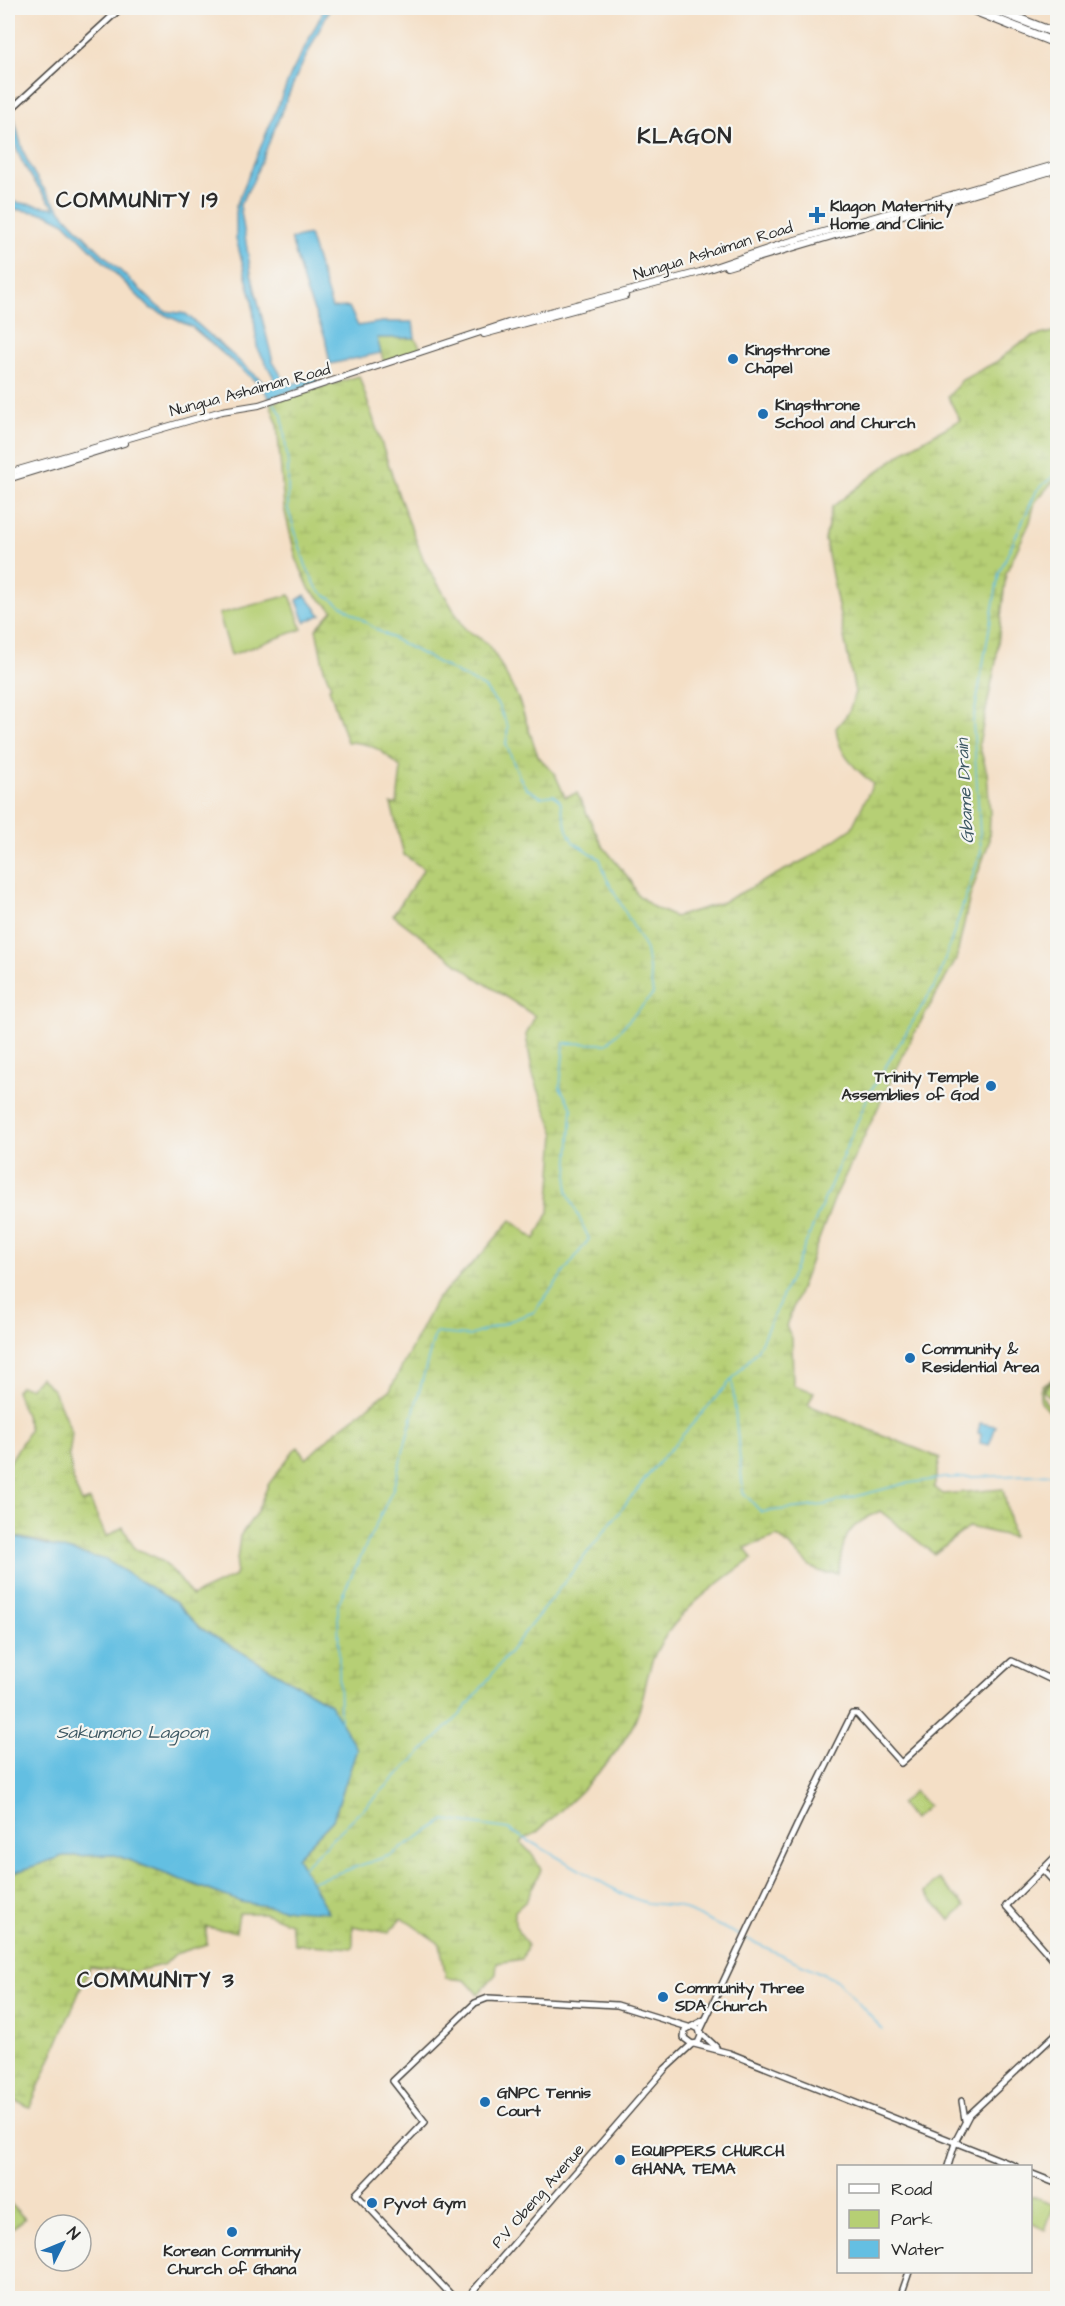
<svg xmlns="http://www.w3.org/2000/svg" width="1065" height="2306" font-family="'Architects Daughter',sans-serif">
  <style>
    .grass { fill: url(#grass-tufts); stroke: #707d50; stroke-width: 1.5 }
    .wetland { fill: url(#wetland-marsh); stroke: #707d50; stroke-width: 1.5 }
    .park { fill: #b6cf74; stroke: #707d50; stroke-width: 1.5 }
    .water { fill: #64bfe2; stroke: #487586; stroke-width: 1.5 }
    .lines { fill: none; stroke-linecap: round; stroke-linejoin: round }
    .stream { stroke: #64bfe2; stroke-width: 1.5 }
    .secondary-casing { stroke: #494642; stroke-width: 8 }
    .primary-casing { stroke: #494642; stroke-width: 8 }
    .highway-casing { stroke: #494642; stroke-width: 10 }
    .secondary { stroke: #fff; stroke-width: 5 }
    .primary { stroke: #fff; stroke-width: 6 }
    .highway { stroke: #fff; stroke-width: 8 }
    .poi-dot { fill: #1f6fb2; stroke: #f6f6f2; stroke-width: 2 }
    .labels { text-anchor: middle; dominant-baseline: central; stroke-width: 4.5; stroke-linejoin: round; paint-order: stroke }
    .poi-label { font-size: 16px; font-weight: bold; fill: #2b2b2b; stroke: #f6f6f2; text-anchor: start }
    .street-label { font-size: 16px; fill: #2b2b2b; stroke: #f6f6f2 }
    .water-label { font-size: 18px; font-style: italic; fill: #3c5762; stroke: #f6f6f2 }
    .district-label { font-size: 22px; font-weight: bold; letter-spacing: 1.5px; fill: #2b2b2b; stroke: #f6f6f2 }
  </style>
  <defs>
    <pattern id="grass-tufts" width="24" height="20" patternUnits="userSpaceOnUse" patternTransform="scale(1.5)"><rect width="24" height="20" fill="#b6cf74"/><path d="M3 7l-1-3M5 7V3M7 7l1-3M15 17l-1-3M17 17v-4M19 17l1-3" fill="none" stroke="#9db265"/></pattern>
    <pattern id="wetland-marsh" width="20" height="14" patternUnits="userSpaceOnUse" patternTransform="scale(1.5)"><rect width="20" height="14" fill="#b6cf74"/><path d="M1 5h8M5 5V1M11 12h8M15 12V8" fill="none" stroke="#9db265"/></pattern>
  </defs>
  <rect width="100%" height="100%" fill="#f6f6f2"/>
  <filter id="ink" filterUnits="userSpaceOnUse"><feTurbulence type="fractalNoise" baseFrequency=".0167" numOctaves="2"/><feDisplacementMap in="SourceGraphic" scale="12" xChannelSelector="R" yChannelSelector="G"/><feConvolveMatrix kernelMatrix="1 2 1 2 8 2 1 2 1" color-interpolation-filters="sRGB"/></filter>
  <filter id="wash" filterUnits="userSpaceOnUse"><feTurbulence type="fractalNoise" baseFrequency=".008" numOctaves="4" result="noise"/><feDisplacementMap in="SourceGraphic" scale="24" xChannelSelector="R" yChannelSelector="G"/><feGaussianBlur stdDeviation="1.35" result="paint"/><feColorMatrix in="noise" values="0 0 0 0 0 0 0 0 0 0 0 0 0 0 0 0 0 1.4 0 .05"/><feComposite in="paint" operator="in"/></filter>
  <g filter="url(#wash)">
    <rect width="100%" height="100%" fill="#f4dfc6"/>
    <polygon class="grass" points="376,338 415,338 421,349 384,362"/>
    <g class="wetland">
      <path d="M1057,331V477L1035,502L1030,522L1006,573L996,662L979,744L987,773L990,814L989,842L970,896L956,960L911,1039L835,1197L786,1326L792,1338L793,1385L814,1392L808,1405L940,1458L934,1487L943,1494L1003,1489L1013,1537L969,1527L934,1554L880,1511C844,1529 845,1534 838,1573C805,1576 803,1552 777,1536L745,1548L752,1559C715,1585 671,1615 653,1659C644,1681 644,1707 631,1729C608,1769 570,1802 536,1833L524,1839L521,1843L533,1855L541,1870L525,1902L515,1911C515,1916 514,1923 516,1927C522,1942 533,1939 522,1959L497,1963L496,1974L478,1994L465,1980L446,1978L440,1944L402,1918L388,1933L353,1926V1948L295,1944L290,1923L264,1913H239L236,1932L206,1927L207,1944L175,1954L165,1964L133,1972L90,1967L30,2107L8,2098V1875L63,1856L115,1855L241,1902L300,1863L297,1857L333,1820L330,1704L200,1628L175,1602L45,1543L8,1535V1465L30,1429L16,1391L20,1386L30,1388L40,1377L54,1391L72,1433L69,1456L74,1484L82,1503L90,1500L106,1537L123,1527L135,1549C164,1557 176,1573 192,1596L235,1576L240,1536L257,1512L268,1485L294,1450L298,1447L306,1459L336,1431L390,1390L436,1300L481,1255L511,1220L535,1239L549,1212L555,1134L533,1075L526,1035L535,1016L475,977L393,915L424,869L404,855L391,804H397L401,768C383,751 372,742 347,742L329,688L331,686L324,669L316,629L333,610L310,590L296,558L284,508L277,423L270,403L359,376L399,496L424,561L465,629L487,643L498,660L518,698L538,756L555,774L565,797L577,793L602,845L631,881L637,894L653,907L675,917L721,903L810,857L851,829L873,784C854,767 838,754 836,728L849,712L855,692L825,540L832,507L906,450L960,420L948,397L962,380L996,362L1018,345L1032,337Z"/>
      <polygon points="8,2201 25,2219 8,2231"/>
    </g>
    <g class="park">
      <polygon points="290,595 302,629 231,655 219,614"/>
      <path d="M1057,1377V1380L1053,1381L1057,1387L1049,1396L1043,1391L1052,1381C1033,1390 1046,1405 1057,1413V1417C1045,1408 1035,1401 1042,1385Z"/>
      <polygon points="914,1791 928,1806 913,1819 900,1804"/>
      <polygon points="939,1879 965,1907 950,1920 925,1892"/>
      <polygon points="1030,2196 1054,2205 1045,2230 1031,2223"/>
    </g>
    <g class="water">
      <path d="M325,8H330L296,77L253,181L240,205L251,273L273,362L287,385L316,378L318,384L269,398L262,387L192,327L150,308L65,223L47,214L8,208V201L55,208C22,169 8,145 8,91C13,111 17,134 24,153C43,205 116,265 156,305L165,311L186,314L263,382H272L274,378L257,347L252,299L236,239V206L291,74Z"/>
      <polygon points="309,235 332,308 349,307 358,326 382,322 413,322 415,338 377,338 381,353 330,364 325,337 306,291 291,239"/>
      <polygon points="305,595 321,615 305,622 297,600"/>
      <polygon points="980,1423 996,1426 989,1445 980,1443 981,1434 978,1433"/>
      <polygon points="8,1535 106,1560 175,1602 200,1628 330,1704 357,1749 333,1820 297,1857 328,1912 291,1910 241,1902 115,1855 63,1856 8,1875"/>
    </g>
    <g class="lines">
      <g class="stream">
        <polyline points="273,402 282,415 288,464 288,509 306,566 318,590 379,631 485,688 498,705 508,727 506,744 519,776 526,788 541,797 554,795 560,801 567,830 573,842 600,859 606,877 646,950 653,994 607,1044 564,1043 560,1088 572,1108 567,1191 589,1239 534,1312 469,1336 435,1333 393,1489 338,1604 340,1722"/>
        <polyline points="732,1379 743,1492 761,1512 824,1505 903,1484 944,1478 1058,1474"/>
        <polyline points="301,1869 460,1715 657,1464 757,1351 797,1264 869,1094 938,980 981,851 973,722 999,573 1037,490 1058,472"/>
        <polyline points="311,1882 391,1855 445,1820 508,1829 624,1895 647,1903 678,1906 742,1937"/>
        <polyline points="747,1939 838,1981 883,2030"/>
      </g>
    </g>
  </g>
  <g filter="url(#ink)">
    <g class="lines">
      <defs>
        <g id="secondary">
          <polyline points="8,112 121,8"/>
          <polyline points="1058,1854 1006,1906 1058,1965"/>
          <polyline points="1042,1869 1058,1886"/>
          <polyline points="693,2026 699,2029 701,2036 698,2043 692,2044 684,2038 685,2030 704,2020"/>
          <polyline points="700,2031 800,1819 852,1714 857,1714 901,1763 1012,1661 1058,1683"/>
          <polyline points="701,2033 716,2047"/>
          <polyline points="694,2044 729,2053 1015,2166"/>
          <polyline points="962,2101 965,2120"/>
          <polyline points="948,2166 956,2140 969,2115 1058,2032"/>
          <polyline points="1030,2173 1058,2184"/>
          <polyline points="454,2298 356,2194 425,2122 393,2081 475,2003 488,1998 617,2005 688,2027"/>
          <polyline points="467,2298 665,2069 692,2044"/>
          <polyline points="900,2298 909,2272"/>
        </g>
        <g id="primary">
          <polyline points="727,267 1058,169"/>
          <polyline points="484,334 625,296"/>
          <polyline points="8,473 222,411 259,405 508,323 700,272 785,243 1058,164"/>
          <polyline points="8,479 124,443"/>
        </g>
        <g id="highway">
          <polyline points="968,8 1058,44"/>
          <polyline points="991,8 1058,34"/>
        </g>
      </defs>
      <use href="#secondary" class="secondary-casing"/>
      <use href="#primary" class="primary-casing"/>
      <use href="#highway" class="highway-casing"/>
      <use href="#secondary" class="secondary"/>
      <use href="#primary" class="primary"/>
      <use href="#highway" class="highway"/>
    </g>
  </g>
  <g class="poi-dot">
    <path d="M814 206h6v6h6v6h-6v6h-6v-6h-6v-6h6z"/>
    <circle cx="733" cy="359" r="6"/>
    <circle cx="763" cy="414" r="6"/>
    <circle cx="991" cy="1086" r="6"/>
    <circle cx="910" cy="1358" r="6"/>
    <circle cx="663" cy="1997" r="6"/>
    <circle cx="485" cy="2102" r="6"/>
    <circle cx="620" cy="2160" r="6"/>
    <circle cx="372" cy="2203" r="6"/>
    <circle cx="232" cy="2232" r="6"/>
  </g>
  <g class="labels">
    <g class="poi-label">
      <text x="830" y="206">Klagon Maternity<tspan x="830" dy="18">Home and Clinic</tspan></text>
      <text x="745" y="350">Kingsthrone<tspan x="745" dy="18">Chapel</tspan></text>
      <text x="775" y="405">Kingsthrone<tspan x="775" dy="18">School and Church</tspan></text>
      <text x="979" y="1077" text-anchor="end">Trinity Temple<tspan x="979" dy="18">Assemblies of God</tspan></text>
      <text x="922" y="1349">Community &amp;<tspan x="922" dy="18">Residential Area</tspan></text>
      <text x="675" y="1988">Community Three<tspan x="675" dy="18">SDA Church</tspan></text>
      <text x="497" y="2093">GNPC Tennis<tspan x="497" dy="18">Court</tspan></text>
      <text x="632" y="2151">EQUIPPERS CHURCH<tspan x="632" dy="18">GHANA, TEMA</tspan></text>
      <text x="384" y="2203">Pyvot Gym</text>
      <text x="232" y="2251" text-anchor="middle">Korean Community<tspan x="232" dy="18">Church of Ghana</tspan></text>
    </g>
    <g class="street-label">
      <text transform="translate(713 251) rotate(-17)">Nungua Ashaiman Road</text>
      <text transform="translate(250 390) rotate(-15)">Nungua Ashaiman Road</text>
      <text transform="translate(538 2196) rotate(-49)">P.V Obeng Avenue</text>
    </g>
    <g class="water-label">
      <text transform="translate(965 791) rotate(-93)">Gbame Drain</text>
      <text x="132" y="1732">Sakumono Lagoon</text>
    </g>
    <g class="district-label">
      <text x="685" y="136">KLAGON</text>
      <text x="138" y="200">COMMUNITY 19</text>
      <text x="156" y="1980">COMMUNITY 3</text>
    </g>
  </g>
  <rect width="1065" height="2306" fill="none" stroke="#f6f6f2" stroke-width="30"/>
  <rect x="837" y="2165" width="195" height="108" fill="#f6f6f2" stroke="#a5a5a2" stroke-width="1.5"/>
  <rect x="849" y="2184" width="30" height="9" fill="#ffffff" stroke="#a5a5a2" stroke-width="1.5"/>
  <text x="891" y="2195" font-size="18" fill="#2b2b2b">Road</text>
  <rect x="849" y="2210" width="30" height="18" fill="#b6cf74" stroke="#a5a5a2" stroke-width="1.5"/>
  <text x="891" y="2225" font-size="18" fill="#2b2b2b">Park</text>
  <rect x="849" y="2240" width="30" height="18" fill="#64bfe2" stroke="#a5a5a2" stroke-width="1.5"/>
  <text x="891" y="2255" font-size="18" fill="#2b2b2b">Water</text>
  <g transform="translate(63 2243) rotate(47)"><circle r="28" fill="#f6f6f2" stroke="#a5a5a2" stroke-width="1.5"/>
  <path d="M0-4.5L10 22L0 15L-10 22Z" fill="#1f6fb2"/>
  <text y="-9" font-size="16" font-weight="bold" text-anchor="middle" fill="#2b2b2b">N</text>
  </g>
</svg>
